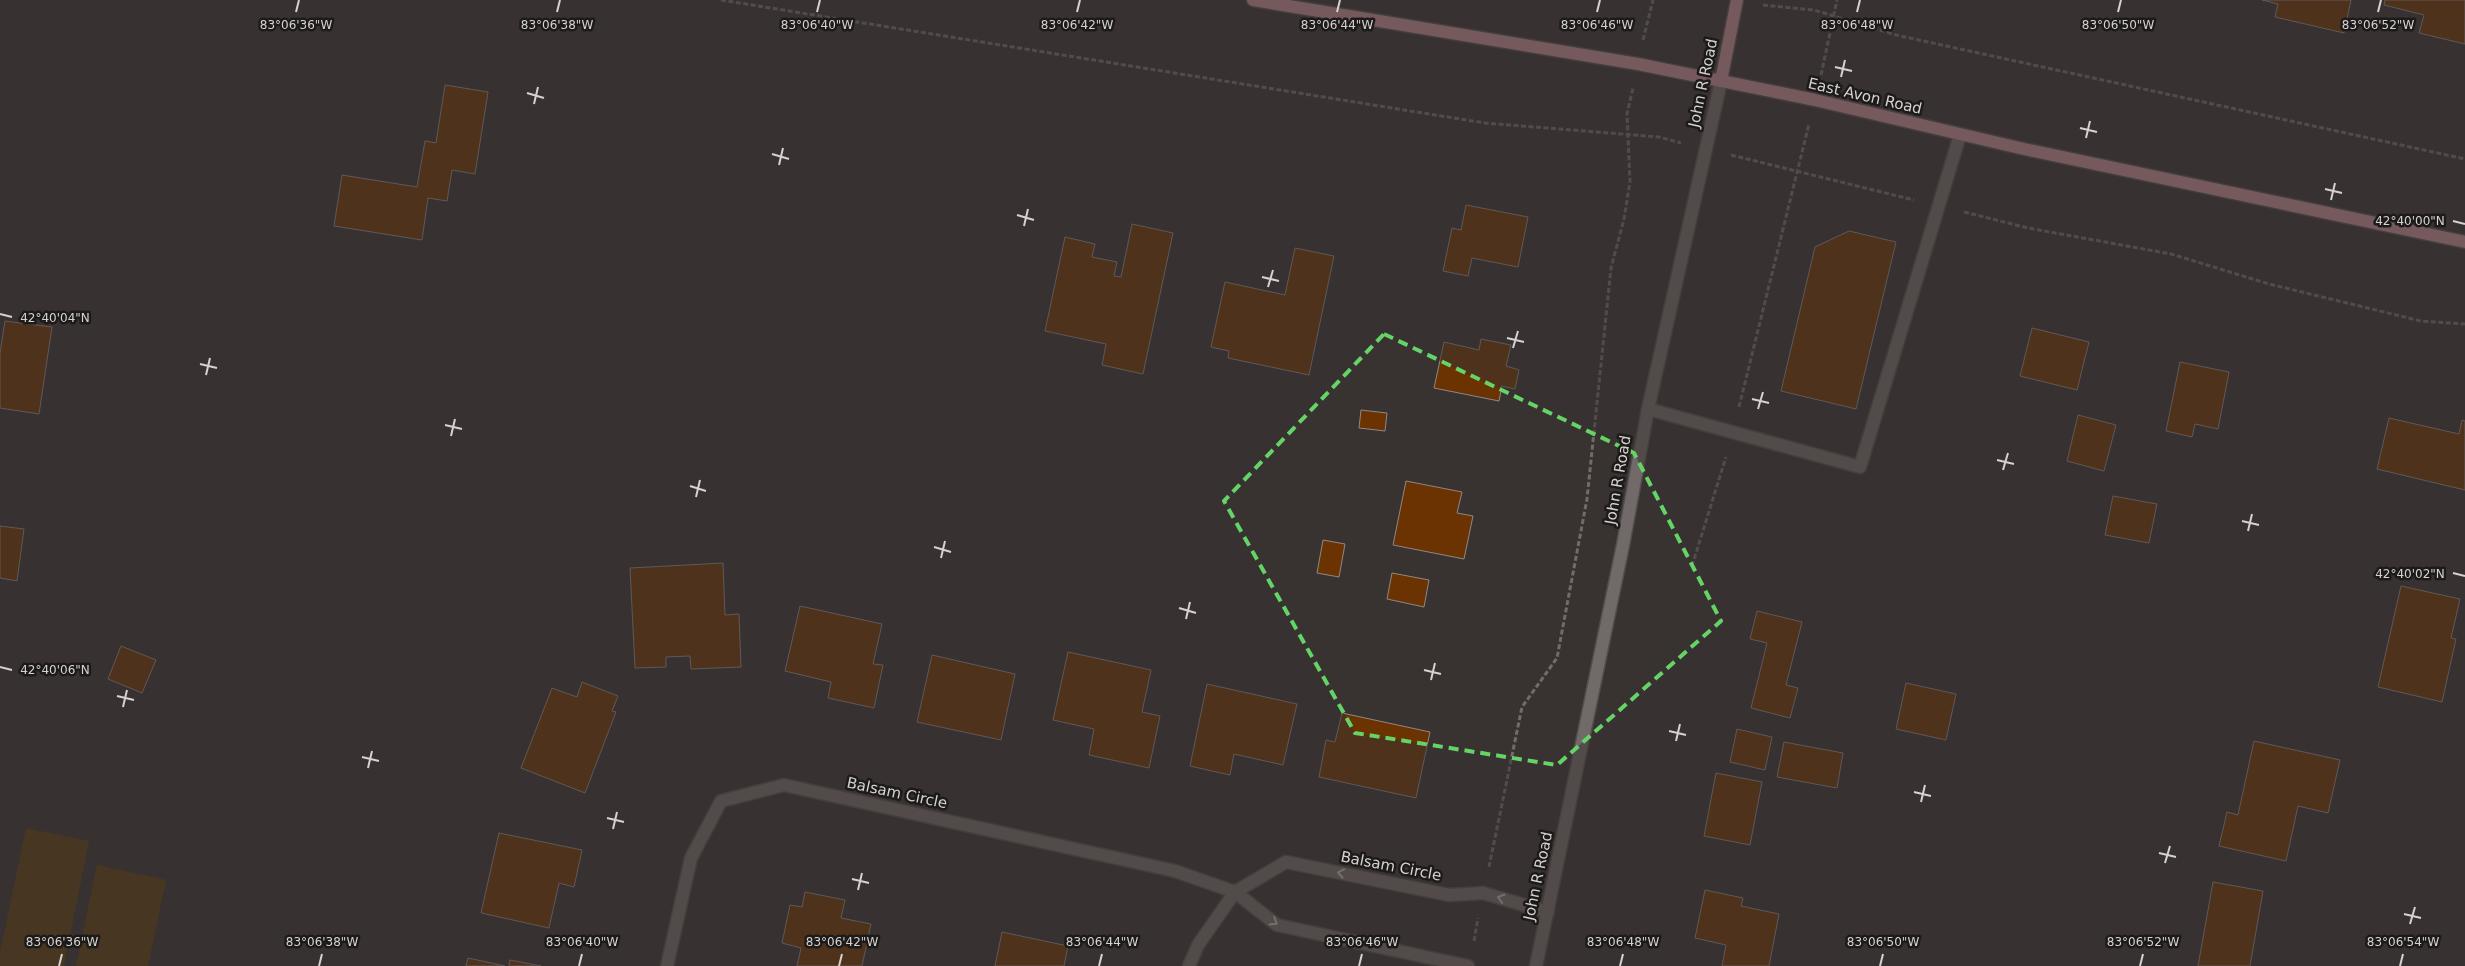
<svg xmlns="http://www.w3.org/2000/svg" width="2465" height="966" font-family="'DejaVu Sans',sans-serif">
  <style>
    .green { fill: #5a3f10 }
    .building { fill: #6b3302; stroke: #8e8885 }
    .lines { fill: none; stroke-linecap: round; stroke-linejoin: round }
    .minor-casing { stroke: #524e4d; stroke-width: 15 }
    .major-casing { stroke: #524e4d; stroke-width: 15 }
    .path { stroke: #716c6b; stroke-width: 3; stroke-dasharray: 5 2.5; stroke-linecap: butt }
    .minor { stroke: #716a69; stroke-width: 12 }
    .major { stroke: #c18a92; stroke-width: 12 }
    .oneway { stroke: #bdb8b7 }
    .marked { fill: none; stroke: #65d467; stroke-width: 4; stroke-dasharray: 10 6; stroke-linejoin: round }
    .ticks { fill: none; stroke: #d6d2d1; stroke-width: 2 }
    .labels { text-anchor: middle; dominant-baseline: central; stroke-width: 5; stroke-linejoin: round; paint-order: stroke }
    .street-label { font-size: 15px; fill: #d6d2d1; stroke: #1d1a1a }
    .ticks-label { font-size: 12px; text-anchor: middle; fill: #d6d2d1; stroke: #1d1a1a; stroke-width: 5; stroke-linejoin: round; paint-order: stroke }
  </style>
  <rect width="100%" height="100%" fill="#383231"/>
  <g class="green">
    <polygon points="26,828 89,841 64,966 0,966 0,953"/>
    <polygon points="97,865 166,880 148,966 76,966"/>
  </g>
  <g class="building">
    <polygon points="2262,0 2351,0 2344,33 2275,17 2278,4"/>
    <polygon points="2385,0 2465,0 2465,44 2419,33 2424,15 2384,5"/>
    <polygon points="445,85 488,92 475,174 452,170 447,201 428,198 422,240 334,226 342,175 417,187 425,141 436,143"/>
    <polygon points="1466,205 1528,217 1518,267 1472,258 1468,276 1443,271 1452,228 1461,230"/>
    <polygon points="1132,224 1173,233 1143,374 1102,365 1106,344 1045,331 1065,237 1095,244 1092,257 1117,262 1114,276 1121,277"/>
    <polygon points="1849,231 1896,242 1856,409 1781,391 1815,247"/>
    <polygon points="1295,248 1334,256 1309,375 1228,358 1229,351 1211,347 1225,282 1285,295"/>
    <polygon points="5,321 52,327 39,414 0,408 0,353"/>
    <polygon points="2032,328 2089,342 2077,390 2020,376"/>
    <polygon points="1481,339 1511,345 1506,366 1519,370 1515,389 1502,386 1499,401 1434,388 1444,342 1479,350"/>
    <polygon points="2180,362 2229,372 2218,429 2195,424 2192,437 2166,431"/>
    <polygon points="1361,410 1387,413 1385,431 1359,428"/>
    <polygon points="2078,415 2116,425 2104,471 2067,461"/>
    <polygon points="2389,418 2459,434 2462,420 2465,421 2465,490 2377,469"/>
    <polygon points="1406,481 1462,492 1457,513 1473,516 1464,559 1393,545"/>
    <polygon points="2113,496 2157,504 2149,543 2105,535"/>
    <polygon points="0,526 24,529 17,581 0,578"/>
    <polygon points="1323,540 1345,544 1339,577 1317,573"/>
    <polygon points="723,563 725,615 739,614 741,667 691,669 690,656 666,657 666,667 635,668 630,568"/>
    <polygon points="1392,573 1429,580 1424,607 1387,599"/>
    <polygon points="2401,586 2460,599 2451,638 2456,639 2442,702 2378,687"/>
    <polygon points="800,606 882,624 873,664 883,665 874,708 828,698 831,682 785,671"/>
    <polygon points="1757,611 1802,622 1786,685 1798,688 1790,718 1751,708 1767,643 1750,639"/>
    <polygon points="121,646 156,660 142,693 108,679"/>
    <polygon points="1068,652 1151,670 1142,712 1160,716 1149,768 1089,755 1094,729 1053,720"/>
    <polygon points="932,655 1015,674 1001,740 917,722"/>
    <polygon points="582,682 618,696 612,711 616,712 585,793 521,768 552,688 577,697"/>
    <polygon points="1906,683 1956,694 1946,740 1896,729"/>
    <polygon points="1207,684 1297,704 1283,765 1234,754 1230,775 1190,766"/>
    <polygon points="1342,713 1430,732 1416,798 1319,777 1326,740 1335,742"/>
    <polygon points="1737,729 1772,737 1765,770 1730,762"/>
    <polygon points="2254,741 2340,760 2328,813 2298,806 2286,861 2219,846 2227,812 2238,815"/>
    <polygon points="1784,742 1843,753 1837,788 1777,777"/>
    <polygon points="1716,773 1762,782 1750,845 1704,836"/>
    <polygon points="499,833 582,850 574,887 559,883 549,928 481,913"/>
    <polygon points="2213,882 2263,891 2250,966 2198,966"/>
    <polygon points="1705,890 1743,898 1741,906 1779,914 1769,966 1722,966 1726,945 1695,938"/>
    <polygon points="805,892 845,900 841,918 871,924 862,966 797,966 801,948 782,943 790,905 802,907"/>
    <polygon points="1002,932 1068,946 1064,966 995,966"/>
    <polygon points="468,958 505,966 466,966"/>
    <polygon points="510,960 541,966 509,966"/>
  </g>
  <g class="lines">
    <defs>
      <g id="minor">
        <polyline points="1648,409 1860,467 1960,135"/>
        <polyline points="667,966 691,858 721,801 784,785 1175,871 1235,892 1277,925 1468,966"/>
        <polyline points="1189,966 1198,945 1235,892 1286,862 1449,895 1483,893 1548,912"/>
        <polyline points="1536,966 1623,545 1648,409 1721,81"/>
      </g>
      <g id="major">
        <polyline points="1253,0 1638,64 1815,100 2024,149 2465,242"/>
        <polyline points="1721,81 1737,0"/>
      </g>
    </defs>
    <use href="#minor" class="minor-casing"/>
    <use href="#major" class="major-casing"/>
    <g class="path">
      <polyline points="721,0 1485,123 1659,137 1681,143"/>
      <polyline points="1763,5 1814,10 1896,35 2465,159"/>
      <polyline points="1643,40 1653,0"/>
      <polyline points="1821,75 1837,0"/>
      <polyline points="1731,155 1914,200"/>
      <polyline points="1964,212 2028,228 2171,254 2269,284 2421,321 2465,324"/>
      <polyline points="1739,407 1809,124"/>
      <polyline points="1692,566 1726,457"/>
      <polyline points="1489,867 1522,707 1557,658 1587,499 1611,268 1624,219 1630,182 1627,114 1633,88"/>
      <polyline points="1474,941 1478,918"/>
    </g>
    <use href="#minor" class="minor"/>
    <use href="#major" class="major"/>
  </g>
  <defs><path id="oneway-chevron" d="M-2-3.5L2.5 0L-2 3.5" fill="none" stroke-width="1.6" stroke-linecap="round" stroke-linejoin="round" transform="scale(1.25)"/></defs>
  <g class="oneway">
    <use href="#oneway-chevron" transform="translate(1341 873) rotate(-169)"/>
    <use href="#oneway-chevron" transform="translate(1501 898) rotate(-164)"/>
    <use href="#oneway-chevron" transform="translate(1274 922) rotate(32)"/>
  </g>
  <path d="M0 0H2465V966H0ZM1384,334L1634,453L1721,621L1557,765L1355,733L1224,501Z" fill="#383231" fill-opacity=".55" fill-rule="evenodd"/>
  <path class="marked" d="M1384,334L1634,453L1721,621L1557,765L1355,733L1224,501Z"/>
  <path class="ticks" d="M296,12L299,0M557,12L560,0M817,12L820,0M1077,12L1080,0M1337,12L1340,0M1597,12L1600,0M1857,12L1860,0M2118,12L2121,0M2378,12L2381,0M1835,67L1852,71M1841,77L1845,60M527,93L544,98M534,104L538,87M2080,128L2097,132M2086,138L2090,121M772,154L789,159M779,165L783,148M2325,189L2342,193M2331,200L2335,183M1017,215L1034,220M2453,221L2465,224M1024,226L1028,209M1262,277L1279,281M1268,287L1273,270M0,314L12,317M1507,338L1524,342M1513,348L1518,331M200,364L217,368M206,375L210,358M1752,399L1769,403M1758,409L1763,392M445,425L462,429M451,436L455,419M1997,460L2014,464M2003,470L2008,453M690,486L706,491M696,497L700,480M2242,521L2259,525M2248,531L2252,514M934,547L951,552M941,558L945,541M2453,573L2465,576M1179,608L1196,613M1186,619L1190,602M0,667L12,670M1424,670L1441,674M1431,680L1435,663M117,696L134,700M123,707L127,690M1669,731L1686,735M1676,741L1680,724M362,757L379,761M368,768L372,751M1914,792L1931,796M1921,802L1925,785M607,818L624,822M613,829L617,812M2159,853L2176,857M2165,863L2170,846M852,879L869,883M858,890L862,873M2404,914L2421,918M2410,924L2415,907M59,966L62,954M319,966L322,954M579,966L582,954M839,966L842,954M1099,966L1102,954M1359,966L1362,954M1620,966L1623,954M1880,966L1883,954M2140,966L2143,954M2400,966L2403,954"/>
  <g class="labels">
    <g class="street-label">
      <text transform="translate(1703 83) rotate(-78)">John R Road</text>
      <text transform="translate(1865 96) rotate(13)">East Avon Road</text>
      <text transform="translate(1618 480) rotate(-80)">John R Road</text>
      <text transform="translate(897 793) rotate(12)">Balsam Circle</text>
      <text transform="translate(1391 866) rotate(11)">Balsam Circle</text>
      <text transform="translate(1538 876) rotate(-78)">John R Road</text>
    </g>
  </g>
  <g class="ticks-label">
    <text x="1597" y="29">83°06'46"W</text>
    <text x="296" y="29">83°06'36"W</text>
    <text x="557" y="29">83°06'38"W</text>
    <text x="817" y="29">83°06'40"W</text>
    <text x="1077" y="29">83°06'42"W</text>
    <text x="1337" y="29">83°06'44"W</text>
    <text x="1857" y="29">83°06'48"W</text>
    <text x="2118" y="29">83°06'50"W</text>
    <text x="2378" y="29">83°06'52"W</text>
    <text x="2410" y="225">42°40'00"N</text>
    <text x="55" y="322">42°40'04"N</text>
    <text x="2410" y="578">42°40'02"N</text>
    <text x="55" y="674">42°40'06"N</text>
    <text x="62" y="946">83°06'36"W</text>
    <text x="322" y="946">83°06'38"W</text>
    <text x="582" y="946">83°06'40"W</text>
    <text x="842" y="946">83°06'42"W</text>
    <text x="1102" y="946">83°06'44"W</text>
    <text x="1362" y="946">83°06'46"W</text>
    <text x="1623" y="946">83°06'48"W</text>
    <text x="1883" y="946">83°06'50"W</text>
    <text x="2143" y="946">83°06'52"W</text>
    <text x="2403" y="946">83°06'54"W</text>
  </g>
</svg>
